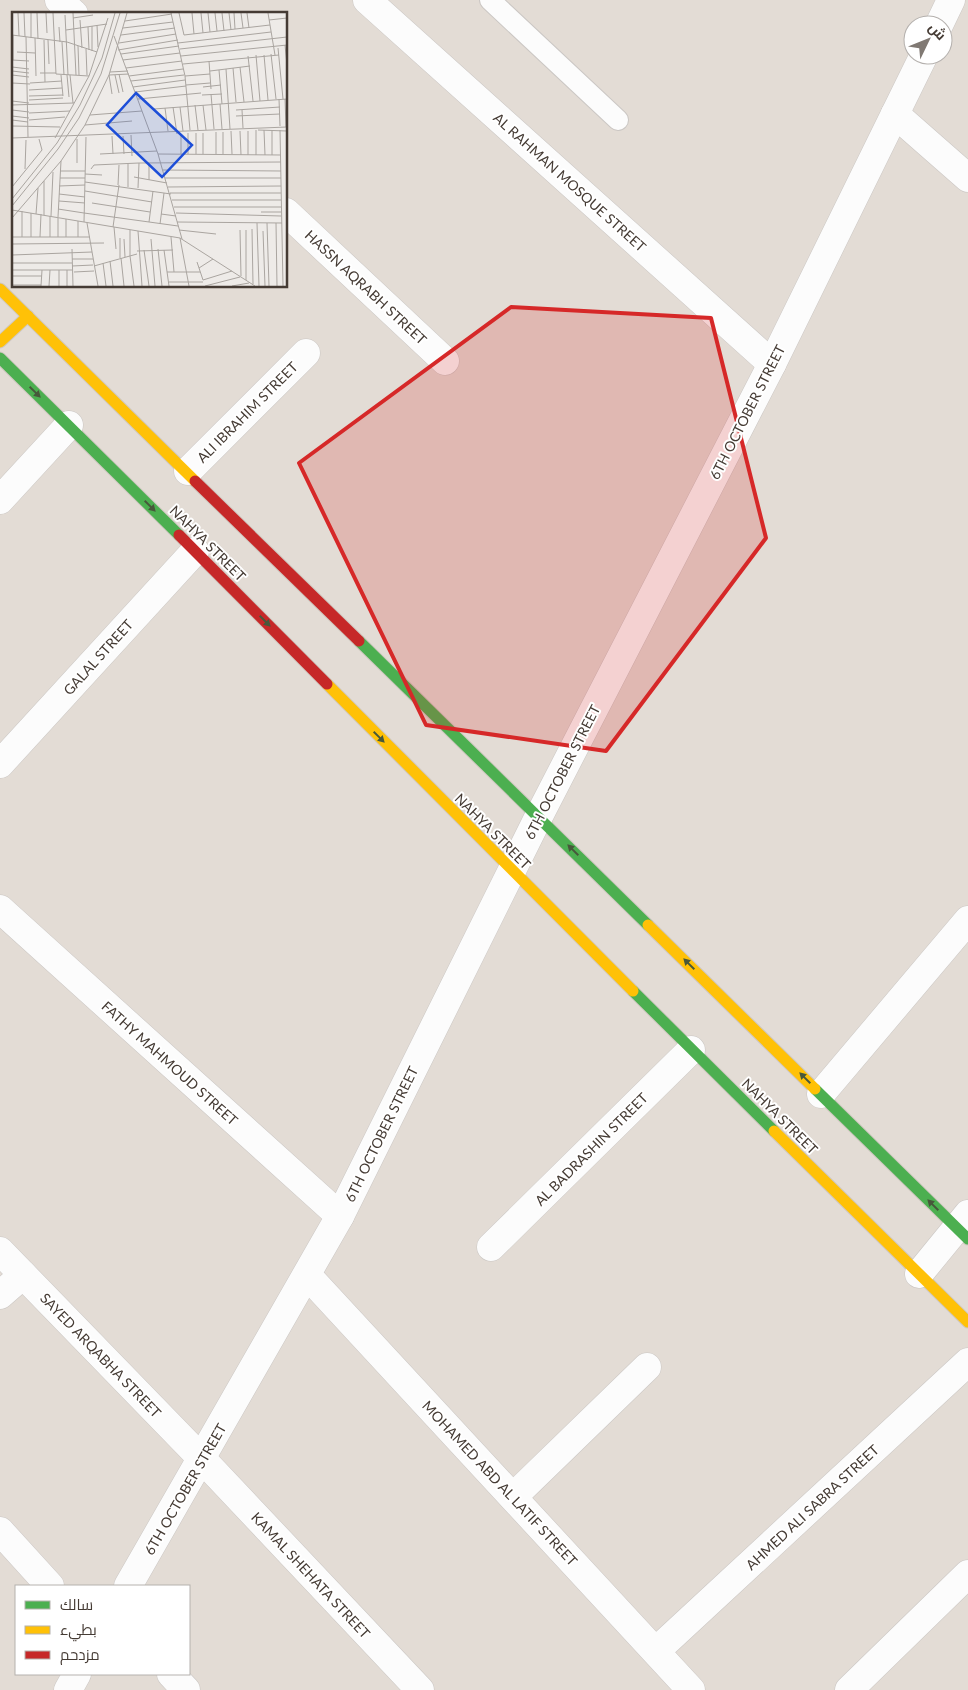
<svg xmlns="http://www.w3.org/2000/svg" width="968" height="1690" font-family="Lato,Cairo,sans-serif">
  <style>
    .residential { fill: #e3dcd5; fill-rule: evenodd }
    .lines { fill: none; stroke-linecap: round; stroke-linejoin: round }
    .lane-casing { stroke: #cbc7c4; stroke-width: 22 }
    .street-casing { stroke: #cbc7c4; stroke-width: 29 }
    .fast-casing { stroke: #cfc8c0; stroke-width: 13 }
    .slow-casing { stroke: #cfc8c0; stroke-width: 13 }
    .jam-casing { stroke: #cfc8c0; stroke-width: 13 }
    .lane { stroke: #fcfcfc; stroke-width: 20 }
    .street { stroke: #fcfcfc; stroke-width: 28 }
    .fast { stroke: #4caf50; stroke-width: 11 }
    .slow { stroke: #ffc107; stroke-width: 11 }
    .jam { stroke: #c62828; stroke-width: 11 }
    .oneway { fill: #47583b }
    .marked { fill: #d62828; fill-opacity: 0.2; stroke: #d62828; stroke-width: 4; stroke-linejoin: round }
    .labels { text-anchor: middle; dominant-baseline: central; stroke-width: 4; stroke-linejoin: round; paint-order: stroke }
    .street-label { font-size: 14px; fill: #453b34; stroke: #fff }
    .inset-road { fill: none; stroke: #aaa5a0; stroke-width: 1 }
    .view { fill: #1d4ed8; fill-opacity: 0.15; stroke: #1d4ed8; stroke-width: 2.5 }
    .inset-edge { fill: none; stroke: #453b34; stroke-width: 2.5 }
  </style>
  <rect width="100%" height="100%" fill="#eeebe8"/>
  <path class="residential" d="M0,0H968V1690H0ZM14,14H286V286H14ZM913,25H943V55H913ZM16,1586H189V1674H16Z"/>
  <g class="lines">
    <defs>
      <polyline id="lane" points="490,0 618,120"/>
      <g id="street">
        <polyline points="59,0 74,14"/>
        <polyline points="367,0 772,364"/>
        <polyline points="939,25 951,0"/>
        <polyline points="895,114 968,178"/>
        <polyline points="286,212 445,361"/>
        <polyline points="188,471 306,353"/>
        <polyline points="0,500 69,425"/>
        <polyline points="0,764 195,551"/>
        <polyline points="0,909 340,1216"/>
        <polyline points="821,1094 968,920"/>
        <polyline points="491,1247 691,1050"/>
        <polyline points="0,1251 203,1460 420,1690"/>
        <polyline points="919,1274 968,1214"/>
        <polyline points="308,1276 691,1690"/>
        <polyline points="0,1295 23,1275"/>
        <polyline points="513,1497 647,1367"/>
        <polyline points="0,1531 50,1586"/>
        <polyline points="128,1586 340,1216 539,816 772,364 924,55"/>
        <polyline points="656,1651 968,1362"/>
        <polyline points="171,1674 186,1690"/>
        <polyline points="68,1690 77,1674"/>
        <polyline points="849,1690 968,1574"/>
      </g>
      <g id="fast">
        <polyline points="0,358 179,535"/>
        <polyline points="359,641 648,925"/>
        <polyline points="633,991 774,1131"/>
        <polyline points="815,1089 968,1239"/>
      </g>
      <g id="slow">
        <polyline points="0,289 195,481"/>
        <polyline points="0,342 28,316"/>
        <polyline points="327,684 633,991"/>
        <polyline points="648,925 815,1089"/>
        <polyline points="774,1131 968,1322"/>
      </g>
      <g id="jam">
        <polyline points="195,481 359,641"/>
        <polyline points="179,535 327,684"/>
      </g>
    </defs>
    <use href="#lane" class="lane-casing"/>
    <use href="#street" class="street-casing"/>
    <use href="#fast" class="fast-casing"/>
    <use href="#slow" class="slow-casing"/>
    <use href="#jam" class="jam-casing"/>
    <use href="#lane" class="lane"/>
    <use href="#street" class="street"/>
    <use href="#fast" class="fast"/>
    <use href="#slow" class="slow"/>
    <use href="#jam" class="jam"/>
  </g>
  <defs><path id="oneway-solid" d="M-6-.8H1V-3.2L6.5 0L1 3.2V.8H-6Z" transform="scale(1.25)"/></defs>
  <g class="oneway">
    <use href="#oneway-solid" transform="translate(35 392) rotate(44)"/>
    <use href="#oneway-solid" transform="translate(150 506) rotate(45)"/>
    <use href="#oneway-solid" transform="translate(265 621) rotate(45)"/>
    <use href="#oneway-solid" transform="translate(379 737) rotate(45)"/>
    <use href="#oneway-solid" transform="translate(573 850) rotate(-135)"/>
    <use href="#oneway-solid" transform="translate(689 964) rotate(-135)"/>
    <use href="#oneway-solid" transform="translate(805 1078) rotate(-135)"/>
    <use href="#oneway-solid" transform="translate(933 1205) rotate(-135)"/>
  </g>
  <path class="marked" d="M511,307L711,318L766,538L606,751L426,725L299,463Z"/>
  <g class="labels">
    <g class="street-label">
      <text transform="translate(570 182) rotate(42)">AL RAHMAN MOSQUE STREET</text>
      <text transform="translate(366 287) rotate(43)">HASSN AQRABH STREET</text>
      <text transform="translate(247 412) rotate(-45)">ALI IBRAHIM STREET</text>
      <text transform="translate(747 412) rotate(-63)">6TH OCTOBER STREET</text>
      <text transform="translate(208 543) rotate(45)">NAHYA STREET</text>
      <text transform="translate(98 657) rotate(-48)">GALAL STREET</text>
      <text transform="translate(562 772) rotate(-63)">6TH OCTOBER STREET</text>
      <text transform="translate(493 831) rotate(45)">NAHYA STREET</text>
      <text transform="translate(170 1063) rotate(42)">FATHY MAHMOUD STREET</text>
      <text transform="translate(780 1116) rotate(45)">NAHYA STREET</text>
      <text transform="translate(381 1134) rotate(-64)">6TH OCTOBER STREET</text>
      <text transform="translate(591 1149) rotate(-45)">AL BADRASHIN STREET</text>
      <text transform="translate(101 1355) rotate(46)">SAYED ARQABHA STREET</text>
      <text transform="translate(500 1483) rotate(47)">MOHAMED ABD AL LATIF STREET</text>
      <text transform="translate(185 1489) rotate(-60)">6TH OCTOBER STREET</text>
      <text transform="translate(812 1507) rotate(-43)">AHMED ALI SABRA STREET</text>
      <text transform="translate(311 1575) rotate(47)">KAMAL SHEHATA STREET</text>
    </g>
  </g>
  <g transform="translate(12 12)">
    <rect width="275" height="275" fill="#eeebe8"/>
    <path class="inset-road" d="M6,1L7,24M12,1L13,25M19,1V26M25,1L26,27M34,1L35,21M41,1L44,62L77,64M61,1L64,63M159,1L173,64L178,118M167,1L172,23L258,13M180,1L182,22M189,1L191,21M196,1L198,20M203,1L205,19M210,1L212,19M217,1L219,18M222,1L223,17M229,1L231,16M235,1L237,16M256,1L263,43M53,3L56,63M61,6L81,3M68,8L70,36M257,8L275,6M113,9L160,2M85,13L86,35M80,14V39M47,15L48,30M76,15L77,38M111,16L161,10M54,18L95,12M0,23L55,30L85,40M109,23L163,16M102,24L146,142L170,227M14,25L16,125M23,26L24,64M32,28L33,70M36,28L37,52M50,30L52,63M107,31L164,22M166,31L259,20M273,33L275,53M66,34L67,63M266,36L271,87M74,37L75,63M168,37L275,25M106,38L166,28M5,40L23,41M109,42L167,34M259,42L264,87M244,43L248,89M252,43L256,88M169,44L275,33M236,44L241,89M0,48L17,49M1,48V23M111,48L168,41M197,49L199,77M171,52L267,43M0,55L17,57M228,55L232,90M114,56L170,49M221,56L224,90M214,57L218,117M207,58L210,92M0,59L17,61M198,59L238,54M98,60L116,59M28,61H44M107,62L111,80M0,63L17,65M49,63L51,84M55,63L57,85M58,63L61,91M97,63L117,62M97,63L100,82M103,63L107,81M117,64L171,57M173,64L198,62M119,69L172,63M0,71L18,72M18,71L50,69M174,73L198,71M121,75L173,68M191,75L209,73M17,78L50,76M123,80L174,74M199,82L202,117M190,83L210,82M17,84L51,83M126,87L189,81M267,87L268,114M273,87L274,115M17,88L51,86M0,89L17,91M208,92L210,117M0,93L62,91M183,93L186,118M191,93L194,118M161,95L165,122M168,95L171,119M153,96L156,119M142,97L275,87M0,98L17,100M224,98L268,95M230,98L231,116M17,101L58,99M78,103L130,99M0,104L17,106M224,104L268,102M0,108L16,110M17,108L53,105M73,113L120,109M0,114L48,115M244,118V143M246,118L275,119M252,118L253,143M268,118L271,274M219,119L220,142M228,119L229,143M236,119V143M204,120V142M211,120V142M176,121V142M184,121V142M119,123L120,144M100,124L101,142M111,124L112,142M0,126L275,115M43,126L77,64L96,6M65,127V151M88,142L145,139M146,142L269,143M169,142V122M191,142V121M260,143V118M13,157L14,128M79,157L82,153L127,151L269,150M151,158L269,159M48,159H73M73,162L90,163M122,165L155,171M48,166H73M153,166H269M137,168V151M73,170L159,182M106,173L107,153M47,174L73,173M0,175L30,138L27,127M116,175V152M156,175L269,174M126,176L127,151M73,179L140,190M158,181H269M47,182L73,185M0,187L45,131L68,93L90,46L103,1M160,188H269M47,189L73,191M80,191L138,200M0,194L46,137L67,106L89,62L108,1M162,195H269M46,197L72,201M0,198L168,226L243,274M249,200H269M19,201V225M72,201L166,214M164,201L269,204M24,202L26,176M149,202L164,204M32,203V169M39,204L41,160M46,205L49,149M0,206L49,149L73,113L97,63L115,1M66,209V225M72,210L74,125M137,210L141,179M165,210L270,211M75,211L86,274M245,211L247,274M255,211L257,274M264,211L265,274M148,212L152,181M101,215L107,173M102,215L104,237M240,217L241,272M167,218L204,222M228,218L229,264M234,218V268M126,219L130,274M251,219L253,274M0,225H78M10,225V199M28,225L29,202M38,225V204M46,225V206M54,225V207M159,225L162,260M108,226V246M168,226L177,274M112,227L113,245M139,227L143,274M0,232L92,231M60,237L61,274M146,237L150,274M132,238L137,274M152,238L157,274M125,239L161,238M0,243L80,240M118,244L122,274M118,244V218M109,246L112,274M60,247H81M98,249L101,274M185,250L191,268M0,251H60M91,251L94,274M60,254L81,253M82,254L125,242M187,256L201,247M0,258H60M62,260L82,259M155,260H188M0,264H30M191,268L220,259M157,270H191M0,273H29M29,274L30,258M37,274L38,258M47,274V258M55,274V258M193,274L228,265M220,274L237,271"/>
    <path class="view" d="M124,81L180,133L150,165L95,113Z"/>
    <rect width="275" height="275" class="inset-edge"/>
  </g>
  <rect x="15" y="1585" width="175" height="90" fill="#ffffff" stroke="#b5b1ae"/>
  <rect x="25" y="1601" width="25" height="8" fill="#4caf50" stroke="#b5b1ae"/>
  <text x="60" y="1610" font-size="15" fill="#453b34">سالك</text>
  <rect x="25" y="1626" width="25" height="8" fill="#ffc107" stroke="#b5b1ae"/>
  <text x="60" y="1635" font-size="15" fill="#453b34">بطيء</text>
  <rect x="25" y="1651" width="25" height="8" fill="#c62828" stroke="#b5b1ae"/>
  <text x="60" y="1660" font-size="15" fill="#453b34">مزدحم</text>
  <g transform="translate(928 40) rotate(47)"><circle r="24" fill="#ffffff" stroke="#b5b1ae"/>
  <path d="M0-4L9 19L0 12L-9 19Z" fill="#807973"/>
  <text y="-8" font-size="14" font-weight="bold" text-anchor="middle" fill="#453b34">ش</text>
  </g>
</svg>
